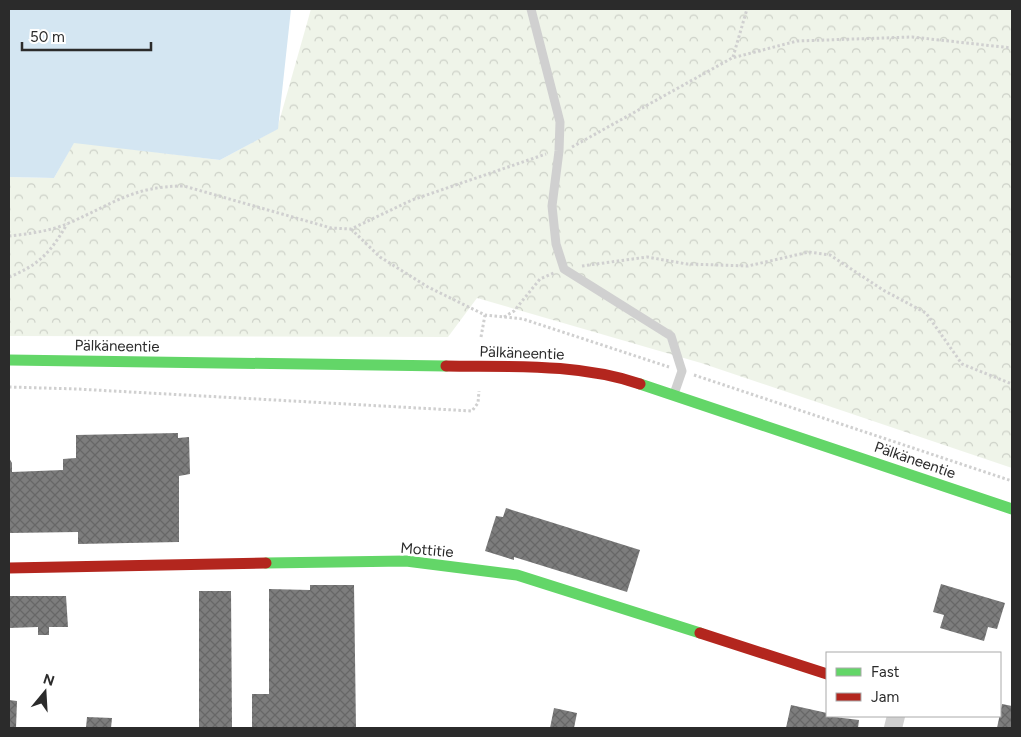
<svg xmlns="http://www.w3.org/2000/svg" width="1021" height="737" font-family="Figtree,sans-serif">
  <style>
    .forest { fill: url(#forest-crowns) }
    .water { fill: #d4e6f2 }
    .building { fill: url(#building-cross-hatch) }
    .lines { fill: none; stroke-linecap: round; stroke-linejoin: round }
    .path { stroke: #d0d0d0; stroke-width: 3; stroke-dasharray: 2.5 2.5; stroke-linecap: butt }
    .lane { stroke: #d0d0d0; stroke-width: 9 }
    .street { stroke: #d0d0d0; stroke-width: 18 }
    .fast { stroke: #63d668; stroke-width: 11 }
    .jam { stroke: #b3261e; stroke-width: 11 }
    .labels { text-anchor: middle; dominant-baseline: central; stroke-width: 5; stroke-linejoin: round; paint-order: stroke }
    .street-label { font-size: 15px; fill: #2b2b2b; stroke: #fff }
  </style>
  <defs>
    <pattern id="forest-crowns" width="20" height="18" patternUnits="userSpaceOnUse" patternTransform="scale(1.25)"><rect width="20" height="18" fill="#eff4e9"/><path d="M2 6a3 3 0 1 1 6 0M12 15a3 3 0 1 1 6 0" fill="none" stroke="#cdd1c8"/></pattern>
    <pattern id="building-cross-hatch" width="8" height="8" patternUnits="userSpaceOnUse" patternTransform="scale(1.25)"><rect width="8" height="8" fill="#7d7d7d"/><path d="M0 0l8 8M0 8l8-8" fill="none" stroke="#676767"/></pattern>
  </defs>
  <rect width="100%" height="100%" fill="#fff"/>
  <polygon class="forest" points="311,9 1012,9 1012,468 701,363 477,298 448,337 9,336 9,177 54,178 74,142 220,160 277,129"/>
  <polygon class="water" points="9,9 291,9 278,129 220,160 74,143 54,178 9,177"/>
  <g class="building">
    <polygon points="178,433 178,438 189,437 190,474 179,476 179,542 78,544 78,532 9,533 9,458 12,463 12,472 63,470 63,459 76,458 76,435"/>
    <polygon points="506,508 640,550 627,592 514,557 514,560 485,551 496,516 503,517"/>
    <polygon points="941,584 1005,603 997,629 988,627 984,641 940,628 944,615 933,612"/>
    <polygon points="310,585 354,585 356,728 252,728 252,694 269,694 269,589 310,590"/>
    <polygon points="199,591 231,591 232,728 199,728"/>
    <polygon points="9,596 66,596 68,627 49,627 49,635 38,635 38,627 9,628"/>
    <polygon points="9,700 17,701 16,728 9,728"/>
    <polygon points="1002,704 1012,706 1012,728 997,728"/>
    <polygon points="791,705 827,713 827,716 859,720 858,728 786,728"/>
    <polygon points="554,708 577,713 574,728 550,728"/>
    <polygon points="87,717 112,718 111,728 86,728"/>
  </g>
  <g class="lines">
    <g class="path">
      <polyline points="733,57 747,9"/>
      <polyline points="572,147 732,58 797,41 912,37 1012,48"/>
      <polyline points="351,229 380,257 428,287 485,315 523,319 669,367"/>
      <path d="M9,236C28,234 51,231 69,223C113,204 133,186 184,186L331,228L351,229L412,200L546,154"/>
      <polyline points="582,266 647,257 687,264 748,266 809,252 830,255 883,290 926,313 962,364 1012,384"/>
      <path d="M9,277C39,265 51,252 67,224"/>
      <polyline points="504,317 514,311 540,279 554,273"/>
      <polyline points="481,337 485,315"/>
      <polyline points="694,375 1012,481"/>
      <polyline points="9,387 77,389 472,411 478,403 479,391"/>
    </g>
    <polyline class="lane" points="531,9 560,122 559,151 552,206 556,244 564,269 671,336 682,371 674,394"/>
    <polyline class="street" points="893,728 896,716"/>
    <g class="fast">
      <polyline points="9,360 446,366"/>
      <polyline points="640,384 1012,509"/>
      <polyline points="266,563 406,561 517,575 700,633"/>
    </g>
    <g class="jam">
      <path d="M446,366C510,367 578,363 640,384"/>
      <polyline points="9,568 266,563"/>
      <polyline points="700,633 827,674"/>
    </g>
  </g>
  <g class="labels">
    <g class="street-label">
      <text transform="translate(117 346) rotate(1)">Pälkäneentie</text>
      <text transform="translate(522 353) rotate(2)">Pälkäneentie</text>
      <text transform="translate(915 460) rotate(19)">Pälkäneentie</text>
      <text transform="translate(427 550) rotate(5)">Mottitie</text>
    </g>
  </g>
  <rect width="1021" height="737" fill="none" stroke="#2b2b2b" stroke-width="20"/>
  <rect x="826" y="652" width="175" height="65" fill="#ffffff" stroke="#aaaaaa"/>
  <rect x="836" y="668" width="25" height="8" fill="#63d668" stroke="#aaaaaa"/>
  <text x="871" y="677" font-size="15" fill="#2b2b2b">Fast</text>
  <rect x="836" y="693" width="25" height="8" fill="#b3261e" stroke="#aaaaaa"/>
  <text x="871" y="702" font-size="15" fill="#2b2b2b">Jam</text>
  <g transform="translate(45 692) rotate(18)" stroke="#ffffff" stroke-width="4" paint-order="stroke">
  <path d="M0-4L9 19L0 12L-9 19Z" fill="#2b2b2b"/>
  <text y="-8" font-size="14" font-weight="bold" text-anchor="middle" fill="#2b2b2b">N</text>
  </g>
  <path d="M22 42v8h129v-8" fill="none" stroke="#2b2b2b" stroke-width="2.5"/>
  <text x="30" y="42" font-size="15" fill="#2b2b2b" stroke="#ffffff" stroke-width="4" paint-order="stroke">50 m</text>
</svg>
